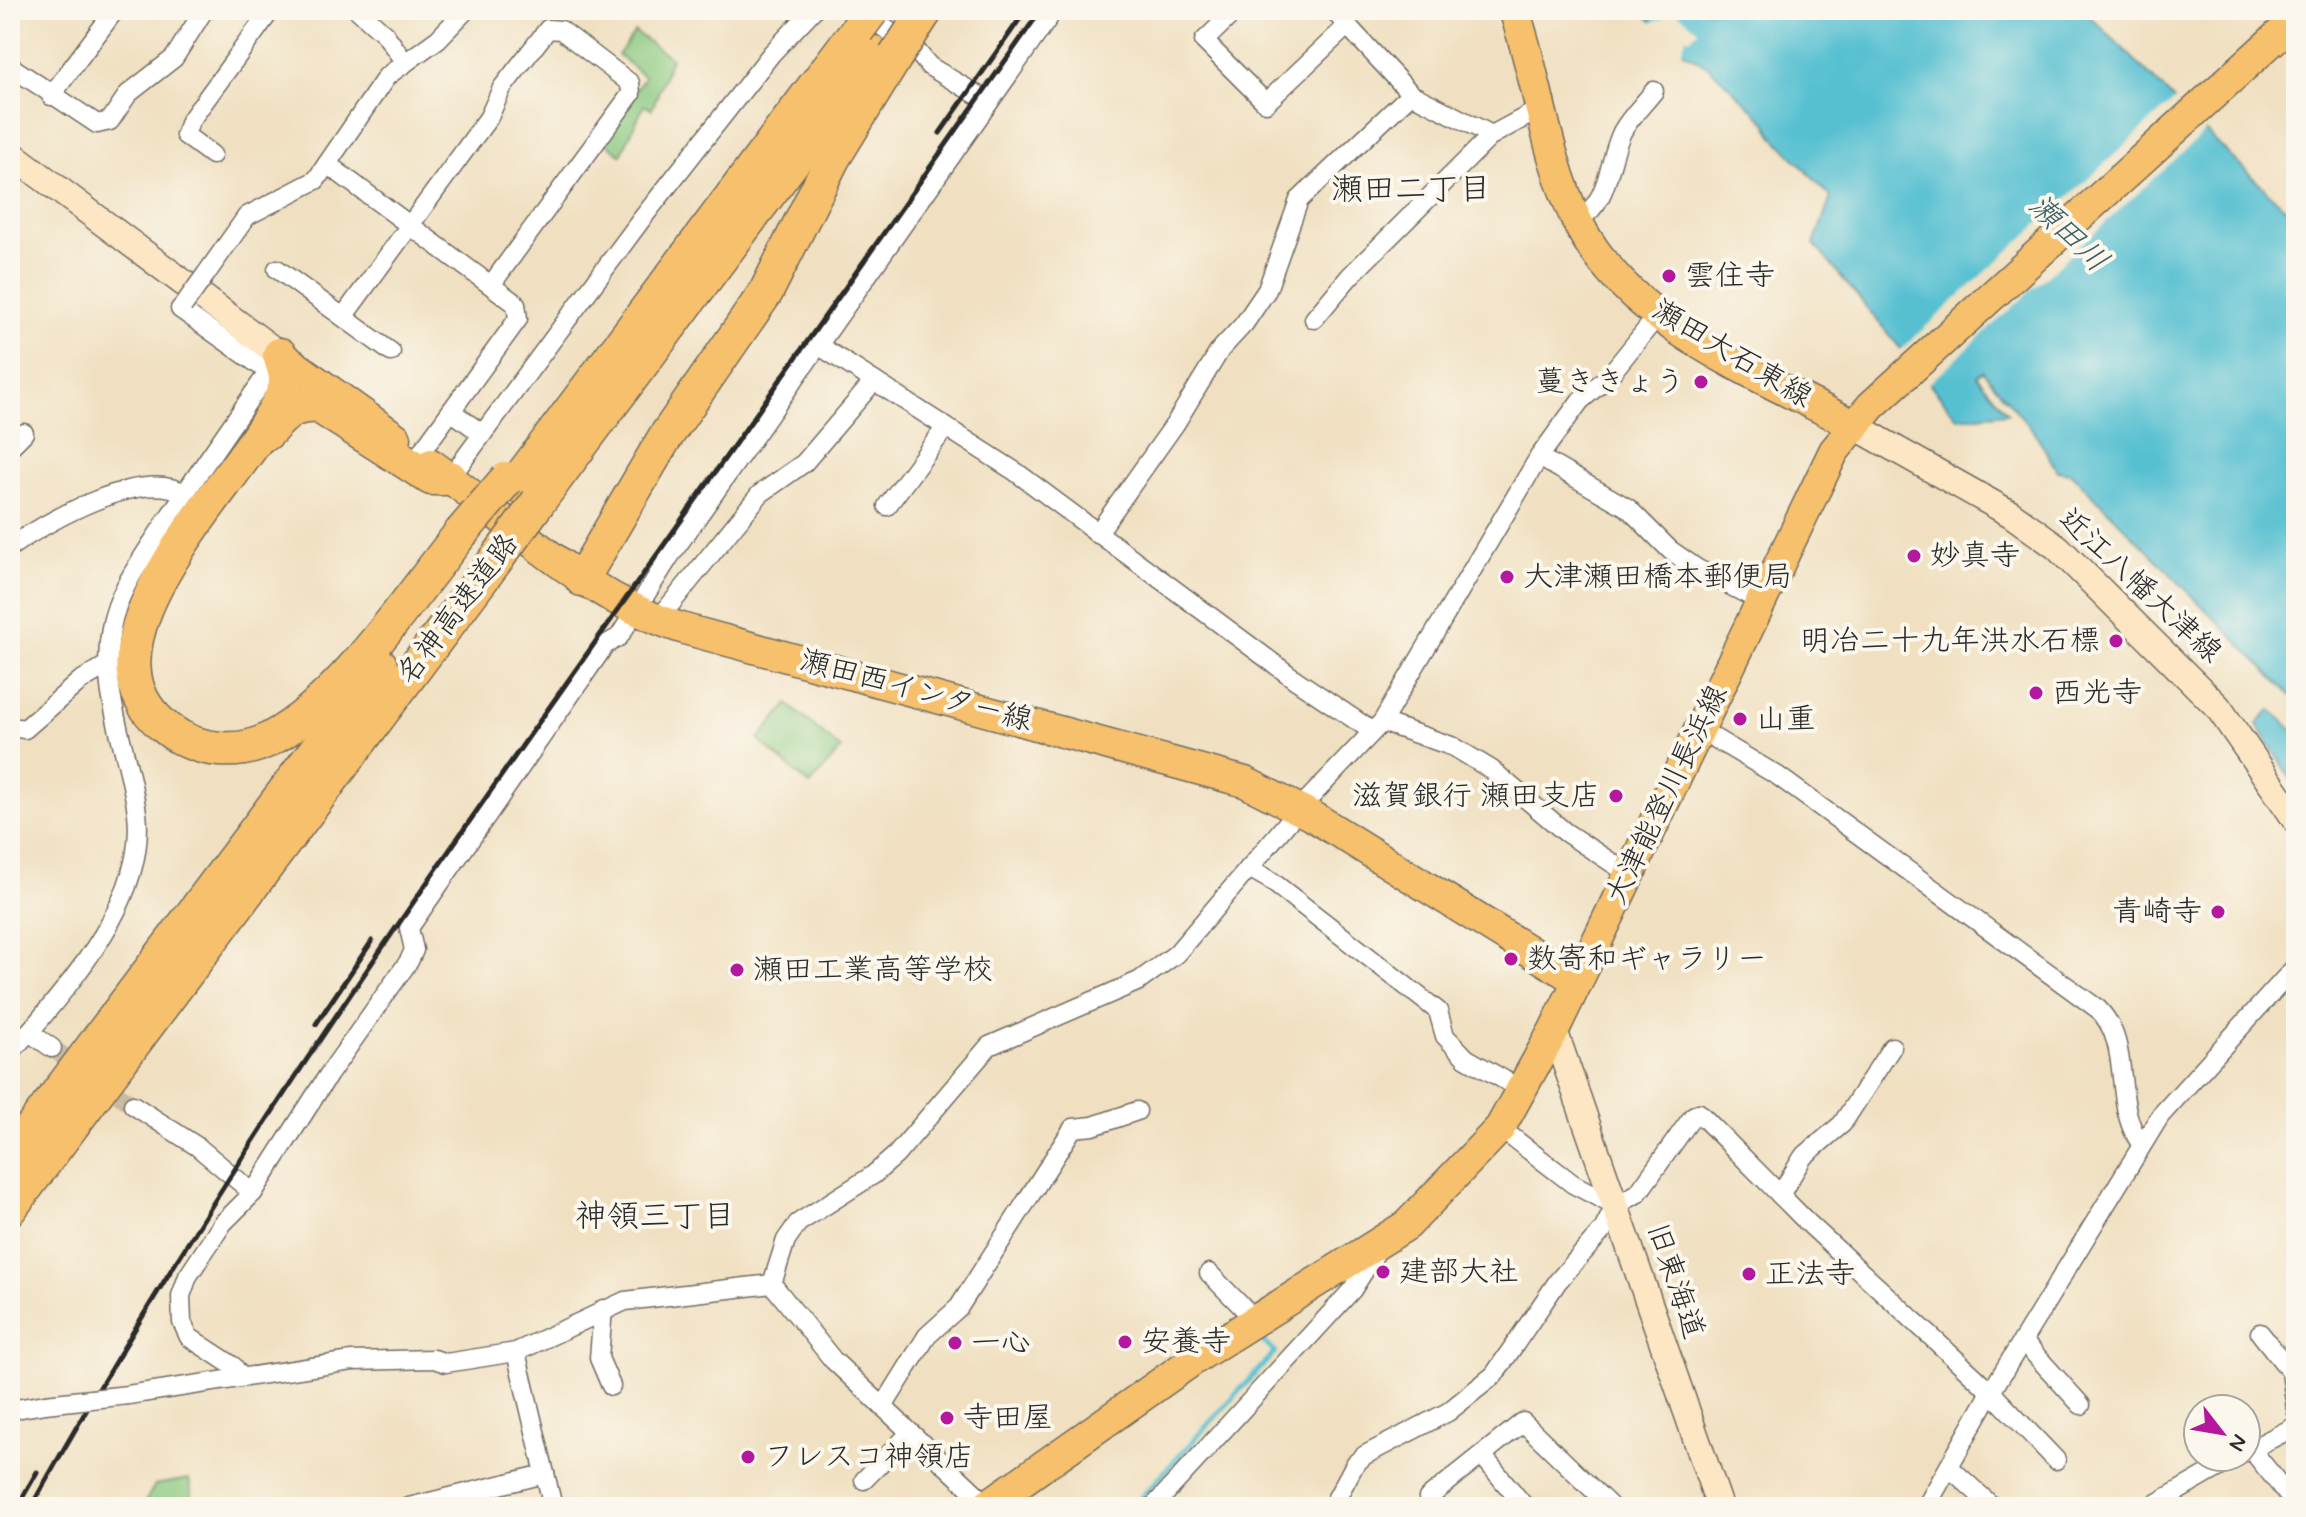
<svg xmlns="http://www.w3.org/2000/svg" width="2306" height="1517" font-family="Mynerve,'Klee One',sans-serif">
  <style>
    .green { fill: #8ac87f; stroke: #5a7a55; stroke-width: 2 }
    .water { fill: #56c0d1; stroke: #40767e; stroke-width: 2 }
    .pier { fill: #f0e0c1 }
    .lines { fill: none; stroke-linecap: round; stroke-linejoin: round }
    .stream { stroke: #56c0d1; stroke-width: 5 }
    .street-tunnel { stroke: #c9bca3; stroke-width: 18; stroke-dasharray: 18 9; stroke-linecap: butt }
    .street-casing { stroke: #706a60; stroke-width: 21 }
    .secondary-casing { stroke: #706a60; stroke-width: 29 }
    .primary-casing { stroke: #706a60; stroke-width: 33 }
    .highway-casing { stroke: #706a60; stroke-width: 37 }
    .street { stroke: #fff; stroke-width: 18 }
    .secondary { stroke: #fce6c4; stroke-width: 26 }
    .primary { stroke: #f7c06c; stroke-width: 30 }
    .highway { stroke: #f7c06c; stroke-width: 34 }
    .rail { stroke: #2b2b2b; stroke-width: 5 }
    .street-bridge-casing { stroke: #706a60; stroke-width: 21; stroke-linecap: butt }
    .highway-bridge-casing { stroke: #706a60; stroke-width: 37; stroke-linecap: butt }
    .street-bridge { stroke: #fff; stroke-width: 18 }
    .highway-bridge { stroke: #f7c06c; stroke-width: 34 }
    .poi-dot { fill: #b5179e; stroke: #fbf7ec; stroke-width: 3 }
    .labels { text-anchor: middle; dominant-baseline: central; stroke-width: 8; stroke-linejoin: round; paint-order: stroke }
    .poi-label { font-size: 30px; fill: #2b2b2b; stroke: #fbf7ec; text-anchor: start }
    .street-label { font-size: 30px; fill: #2b2b2b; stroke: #fbf7ec }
    .neighbourhood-label { font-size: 32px; fill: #2b2b2b; stroke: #fbf7ec }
    .water-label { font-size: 32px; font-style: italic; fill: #3a5f65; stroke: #fbf7ec }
  </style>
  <rect width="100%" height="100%" fill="#fbf7ec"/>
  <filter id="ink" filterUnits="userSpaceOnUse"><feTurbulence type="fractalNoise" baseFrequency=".0125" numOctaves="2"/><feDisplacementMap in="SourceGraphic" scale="16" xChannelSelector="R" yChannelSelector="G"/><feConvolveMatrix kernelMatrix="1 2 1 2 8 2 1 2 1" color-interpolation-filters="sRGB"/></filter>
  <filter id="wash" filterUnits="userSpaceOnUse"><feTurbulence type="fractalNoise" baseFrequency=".006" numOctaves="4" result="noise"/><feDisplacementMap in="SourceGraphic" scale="32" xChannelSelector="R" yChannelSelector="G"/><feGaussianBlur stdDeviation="1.8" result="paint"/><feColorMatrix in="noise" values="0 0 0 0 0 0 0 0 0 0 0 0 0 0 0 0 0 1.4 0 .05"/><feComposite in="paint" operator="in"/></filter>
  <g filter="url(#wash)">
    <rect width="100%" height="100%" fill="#f0e0c1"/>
    <g class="green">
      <polygon points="635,32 671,58 652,109 644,105 621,155 604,141 618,113 645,77 618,55"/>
      <polygon points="788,704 841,749 810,785 758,740"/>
      <polygon points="189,1479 194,1507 142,1507 155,1485"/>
    </g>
    <g class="water">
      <path d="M1640,10H2083C2156,78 2221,152 2296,217V701L2071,473L2057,471L2036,434L1983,371L1977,376L2008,413L1958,418L1814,244L1831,197L1773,136L1766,122L1709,67L1685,53Z"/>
      <polygon points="2271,710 2296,733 2296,788 2257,724"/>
    </g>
    <g class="pier">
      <polygon points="1662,10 1674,10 1698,30 1690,39 1686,36 1681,54 1647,24 1664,18 1659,13"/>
      <polygon points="2178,97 2208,129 1926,386 1898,352"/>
    </g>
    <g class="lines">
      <polyline class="stream" points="1132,1507 1275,1352 1260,1339"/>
    </g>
  </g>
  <g filter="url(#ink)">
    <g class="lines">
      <polyline class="street-tunnel" points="52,1048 133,1105"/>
      <defs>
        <g id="street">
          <polyline points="358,10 385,34 405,63"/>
          <polyline points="1236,10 1204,41 1266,103 1347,26"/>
          <polyline points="1333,10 1411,94"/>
          <polyline points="861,12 915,49 929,66 989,102"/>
          <polyline points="10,66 97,124 110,121 128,94 174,58 204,10"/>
          <polyline points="51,96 115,10"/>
          <polyline points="212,155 185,135 190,121 271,10"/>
          <polyline points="327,164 516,304 518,319 419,455"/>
          <path d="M1577,221C1611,201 1607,163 1622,132C1630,117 1644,104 1654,91"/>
          <polyline points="277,269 391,352"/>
          <polyline points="206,274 247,216 316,180 387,76 438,39 466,10"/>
          <polyline points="183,306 180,309 269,372"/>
          <polyline points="343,317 489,117 502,88 548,29 561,30 630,83 631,94 491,285"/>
          <polyline points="1314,319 1350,276 1492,135 1542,108"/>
          <polyline points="818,345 1016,472 1296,680 1372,731"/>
          <polyline points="451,411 481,433"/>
          <polyline points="10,447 24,433"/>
          <polyline points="1539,457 1628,508 1670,550 1696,568 1760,601"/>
          <polyline points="450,478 641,220 772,53 813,10"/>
          <polyline points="887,506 946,427"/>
          <polyline points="1097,534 1175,424 1220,350 1244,324 1267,290 1299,200 1411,94 1492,135"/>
          <path d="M10,547C49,521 138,468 185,493"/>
          <polyline points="657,621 760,494 804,463 874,381"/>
          <polyline points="1382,722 1454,747 1492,770 1565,832 1629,874"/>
          <polyline points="10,727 25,729 80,681 107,665"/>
          <path d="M1699,729L1778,776L2098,1009C2134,1045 2111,1106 2142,1145"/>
          <polyline points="1249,868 1270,880 1438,1011 1445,1036 1466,1058 1522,1090"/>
          <polyline points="29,1032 52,1048"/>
          <path d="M10,1054C19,1041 32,1030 42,1017C87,963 146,889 137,813C129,750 99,693 111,628C118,589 143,558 163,526C201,468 241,412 280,355"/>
          <polyline points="133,1105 198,1147 253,1193"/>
          <polyline points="1500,1128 1573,1184 1615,1206"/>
          <polyline points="1780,1195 1803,1157 1842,1124 1892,1047"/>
          <polyline points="1209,1273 1256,1321"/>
          <polyline points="772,1284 786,1240 798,1223 873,1175 896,1155 989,1046 1139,981 1176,954 1300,808 1382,722 1539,457 1580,401 1609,376 1658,315"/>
          <polyline points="772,1284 833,1360 990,1507"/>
          <polyline points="603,1309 599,1358 611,1386"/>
          <polyline points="2260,1333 2291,1372 2296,1410"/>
          <polyline points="2023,1341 2081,1405"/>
          <polyline points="516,1352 553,1507"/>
          <polyline points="240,1376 233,1366 189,1337 182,1322 181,1296 188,1276 223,1223 253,1193 329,1074 409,961 414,950 409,928 605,645 619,637 670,556 1054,10"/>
          <polyline points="128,1395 352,1361 434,1359 446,1363 516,1352 625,1301 772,1284"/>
          <polyline points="883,1407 927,1336 959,1307 1073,1128 1093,1126 1137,1111"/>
          <polyline points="10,1410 45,1404"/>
          <polyline points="2251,1449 2296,1505"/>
          <polyline points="2246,1452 2296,1426"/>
          <polyline points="1482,1455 1525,1507"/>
          <polyline points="1949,1467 1993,1507"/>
          <polyline points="864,1480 910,1433"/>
          <polyline points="409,1507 545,1474"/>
          <polyline points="1153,1507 1352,1290 1380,1246"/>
          <polyline points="1332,1507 1355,1464 1365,1455 1448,1412 1494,1375 1558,1281 1603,1230 1615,1206 1638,1193 1693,1116 1699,1113 1806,1221 1991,1392 2056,1460"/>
          <polyline points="1435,1507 1428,1498 1523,1422 1611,1507"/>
          <polyline points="1926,1507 1991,1392 2160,1116 2296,966"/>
          <polyline points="2150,1507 2237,1457"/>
        </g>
        <g id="secondary">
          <polyline points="10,153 280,355"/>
          <polyline points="1853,425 2011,514 2057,547 2218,707 2296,820"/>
          <polyline points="1554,1030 1720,1507"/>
        </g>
        <g id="primary">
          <path d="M1514,10C1538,78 1545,155 1577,221C1629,326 1756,373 1853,425"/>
          <polyline points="280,355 396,438"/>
          <path d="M431,464C514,524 589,601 688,630L1245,782L1314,817L1578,981"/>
          <polyline points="985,1507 1199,1356 1407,1225 1500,1128 1554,1030 1834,451 1871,406 2296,19"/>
        </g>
        <g id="highway">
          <path d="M280,355C282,363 286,371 286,379C287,393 274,411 267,423C223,497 63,653 169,730C198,752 240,756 272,738C341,701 412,594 461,533"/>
          <path d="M267,433C285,414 292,404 319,406L431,478H450"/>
          <polyline points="515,485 857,30"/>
          <polyline points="538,502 874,53"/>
          <polyline points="582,579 664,439 766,292 833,158 895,57"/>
          <polyline points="10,1157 380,665"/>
          <polyline points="10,1208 498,557"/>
        </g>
      </defs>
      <use href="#street" class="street-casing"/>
      <use href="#secondary" class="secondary-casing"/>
      <use href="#primary" class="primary-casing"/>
      <use href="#highway" class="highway-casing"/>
      <use href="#street" class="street"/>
      <use href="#secondary" class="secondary"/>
      <use href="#primary" class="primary"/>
      <use href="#highway" class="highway"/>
      <g class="rail">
        <polyline points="940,133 1026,10"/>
        <polyline points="316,1024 372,941"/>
        <polyline points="17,1507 37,1472"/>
        <path d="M31,1507C192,1219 380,947 570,678C727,455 884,233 1041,10"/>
      </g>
      <defs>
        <g id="street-bridge">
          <polyline points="183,306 206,274"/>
          <polyline points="45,1404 128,1395"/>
        </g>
        <g id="highway-bridge">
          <polyline points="857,30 872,10"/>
          <polyline points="895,57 926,10"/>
          <polyline points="461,533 507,479"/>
          <polyline points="498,557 538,502"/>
        </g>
      </defs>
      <use href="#street-bridge" class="street-bridge-casing"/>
      <use href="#highway-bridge" class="highway-bridge-casing"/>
      <use href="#street-bridge" class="street-bridge"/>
      <use href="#highway-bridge" class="highway-bridge"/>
    </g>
  </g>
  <g class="poi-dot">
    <circle cx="1669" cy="276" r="8"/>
    <circle cx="1701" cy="382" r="8"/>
    <circle cx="1914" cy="556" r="8"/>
    <circle cx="1507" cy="577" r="8"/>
    <circle cx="2116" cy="641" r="8"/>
    <circle cx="2036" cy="693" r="8"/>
    <circle cx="1740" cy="719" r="8"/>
    <circle cx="1616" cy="796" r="8"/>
    <circle cx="2218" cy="912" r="8"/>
    <circle cx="1511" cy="959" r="8"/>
    <circle cx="737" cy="970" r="8"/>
    <circle cx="1383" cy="1272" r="8"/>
    <circle cx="1749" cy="1274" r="8"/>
    <circle cx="1125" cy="1342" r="8"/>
    <circle cx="955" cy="1343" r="8"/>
    <circle cx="947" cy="1418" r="8"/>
    <circle cx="748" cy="1457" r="8"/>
  </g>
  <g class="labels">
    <g class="poi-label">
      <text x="1685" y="276">雲住寺</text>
      <text x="1685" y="382" text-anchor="end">蔓ききょう</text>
      <text x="1930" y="556">妙真寺</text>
      <text x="1523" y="577">大津瀬田橋本郵便局</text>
      <text x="2100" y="641" text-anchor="end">明冶二十九年洪水石標</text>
      <text x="2052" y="693">西光寺</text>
      <text x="1756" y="719">山重</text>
      <text x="1600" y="796" text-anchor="end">滋賀銀行 瀬田支店</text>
      <text x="2202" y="912" text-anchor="end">青崎寺</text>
      <text x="1527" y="959">数寄和ギャラリー</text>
      <text x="753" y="970">瀬田工業高等学校</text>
      <text x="1399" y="1272">建部大社</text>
      <text x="1765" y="1274">正法寺</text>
      <text x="1141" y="1342">安養寺</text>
      <text x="971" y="1343">一心</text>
      <text x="963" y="1418">寺田屋</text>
      <text x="764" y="1457">フレスコ神領店</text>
    </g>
    <g class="street-label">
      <text transform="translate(1732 354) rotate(31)">瀬田大石東線</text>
      <text transform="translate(2140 586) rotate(43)">近江八幡大津線</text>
      <text transform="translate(458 609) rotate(-53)">名神高速道路</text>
      <text transform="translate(916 691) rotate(15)">瀬田西インター線</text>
      <text transform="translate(1667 795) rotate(-64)">大津能登川長浜線</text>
      <text transform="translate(1675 1281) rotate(71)">旧東海道</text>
    </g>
    <g class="neighbourhood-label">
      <text x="1411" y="190">瀬田二丁目</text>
      <text x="655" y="1217">神領三丁目</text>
    </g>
    <g class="water-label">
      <text transform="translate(2068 234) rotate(44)">瀬田川</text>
    </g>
  </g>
  <rect width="2306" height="1517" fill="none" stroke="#fbf7ec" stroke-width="40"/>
  <g transform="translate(2222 1433) rotate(121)"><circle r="38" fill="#fbf7ec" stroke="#a8a59f" stroke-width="2"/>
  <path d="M0-6L14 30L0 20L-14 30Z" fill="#b5179e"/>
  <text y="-12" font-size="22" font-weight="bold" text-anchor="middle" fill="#2b2b2b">N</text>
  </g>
</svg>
